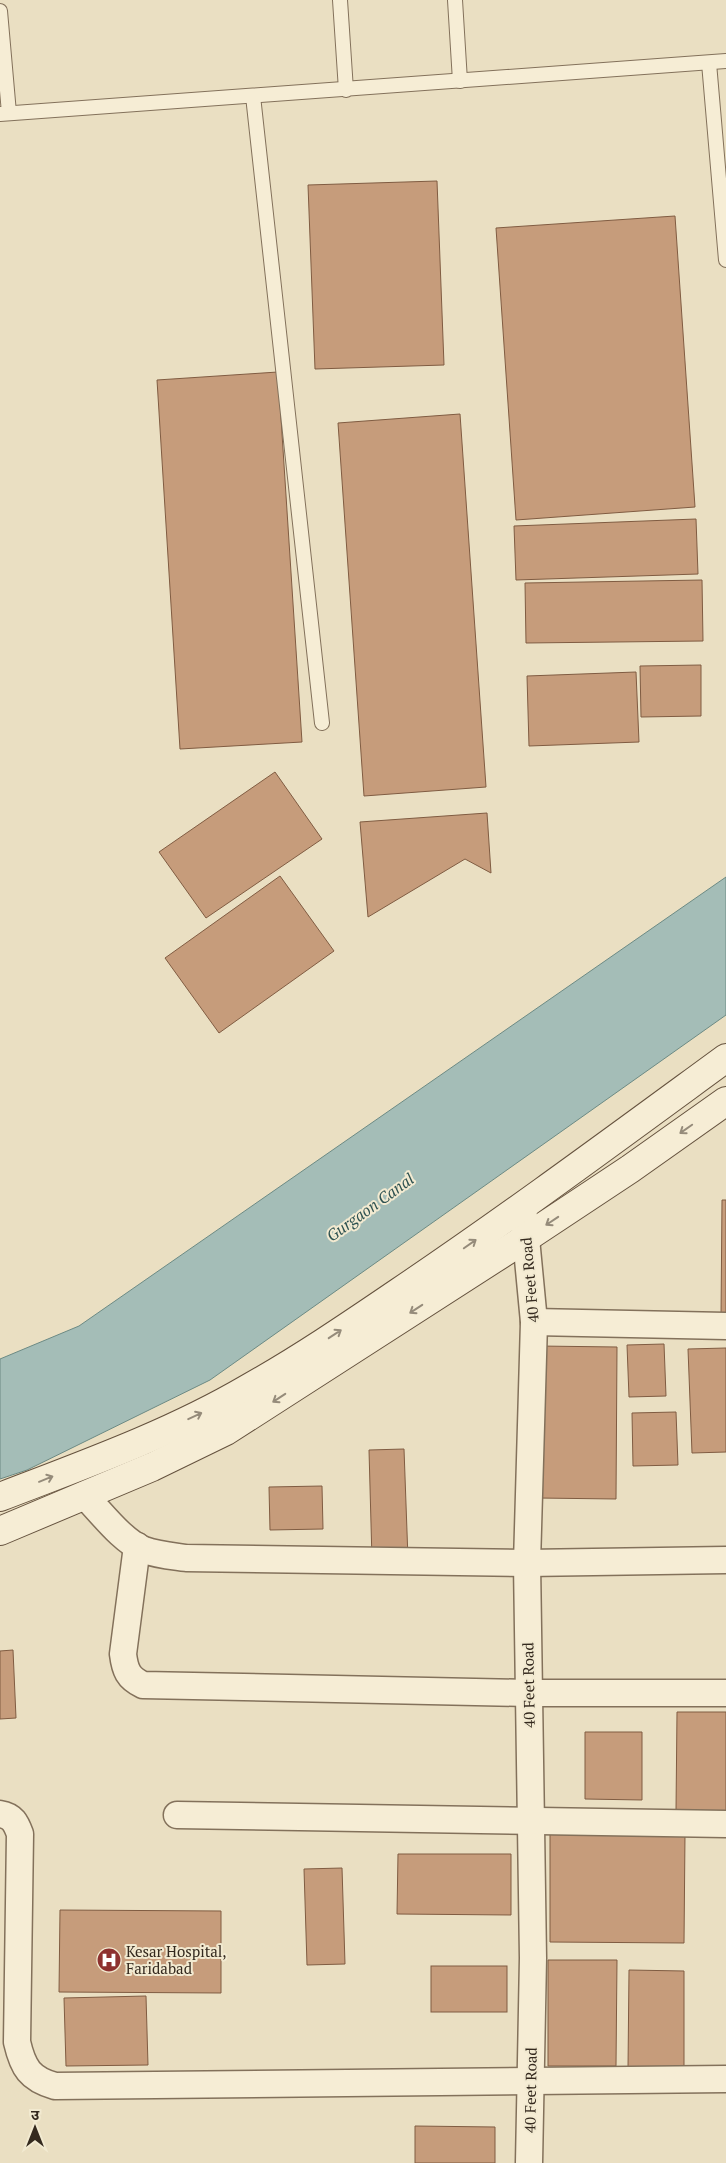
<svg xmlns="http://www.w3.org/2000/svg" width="726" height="2163" font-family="'PT Serif','Noto Sans Devanagari',serif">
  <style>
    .water { fill: #a4bdb7; stroke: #6c8a84 }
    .building { fill: #c69c7b; stroke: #805c42 }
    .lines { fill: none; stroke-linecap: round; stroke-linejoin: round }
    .service-casing { stroke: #83715b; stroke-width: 16 }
    .minor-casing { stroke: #83715b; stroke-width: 29 }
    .secondary-casing { stroke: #65523e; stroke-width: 30 }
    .service { stroke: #f6edd5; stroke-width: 14 }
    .minor { stroke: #f6edd5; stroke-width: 26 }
    .secondary { stroke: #f6edd5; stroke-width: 28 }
    .oneway { stroke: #958b7a }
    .labels { text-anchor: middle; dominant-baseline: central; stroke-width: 4; stroke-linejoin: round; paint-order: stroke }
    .street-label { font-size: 15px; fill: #34291e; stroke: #f2ead1 }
    .poi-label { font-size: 15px; fill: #34291e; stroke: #f2ead1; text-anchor: start }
    .water-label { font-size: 16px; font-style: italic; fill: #2e5251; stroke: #f2ead1 }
  </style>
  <rect width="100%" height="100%" fill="#eadfc2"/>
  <polygon class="water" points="726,877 726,1015 210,1380 27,1470 0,1479 0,1359 79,1326"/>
  <g class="building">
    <polygon points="437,181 444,365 315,369 308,185"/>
    <polygon points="675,216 695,507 516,520 496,228"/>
    <polygon points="278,372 302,742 180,749 157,380"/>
    <polygon points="460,414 486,787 364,796 338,423"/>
    <polygon points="696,519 698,574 516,580 514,526"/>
    <polygon points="702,580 703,641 526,643 525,583"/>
    <polygon points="701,665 701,716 641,717 640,666"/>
    <polygon points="636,672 639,742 529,746 527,676"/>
    <polygon points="275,772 322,839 206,918 159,852"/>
    <polygon points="487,813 491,873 465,859 368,917 360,822"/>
    <polygon points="280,876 334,951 219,1033 165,958"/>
    <polygon points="722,1200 726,1200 726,1317 721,1317"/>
    <polygon points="664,1344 666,1396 629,1397 627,1345"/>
    <polygon points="539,1346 617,1347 616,1499 538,1498"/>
    <polygon points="726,1348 726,1452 692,1453 688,1349"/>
    <polygon points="676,1412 678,1465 633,1466 632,1413"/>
    <polygon points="404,1449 408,1559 372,1560 369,1450"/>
    <polygon points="322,1486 323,1529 270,1530 269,1487"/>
    <polygon points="13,1650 16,1718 0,1719 0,1651"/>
    <polygon points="677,1712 726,1712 726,1811 676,1811"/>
    <polygon points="585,1732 642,1732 642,1800 585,1799"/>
    <polygon points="550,1833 685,1834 684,1943 550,1942"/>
    <polygon points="398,1854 511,1854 511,1915 397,1914"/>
    <polygon points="342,1868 345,1964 307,1965 304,1869"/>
    <polygon points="60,1910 221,1911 221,1993 59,1992"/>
    <polygon points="548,1960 617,1960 616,2066 548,2066"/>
    <rect x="431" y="1966" width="76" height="46"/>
    <polygon points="629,1970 684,1971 684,2068 628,2068"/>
    <polygon points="146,1996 148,2065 66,2066 64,1998"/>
    <polygon points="415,2126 495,2127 495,2163 415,2163"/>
  </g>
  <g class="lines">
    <defs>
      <g id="service">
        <polyline points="340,0 346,90"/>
        <polyline points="455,0 460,81"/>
        <polyline points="0,11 9,113"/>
        <polyline points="709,63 726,260"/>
        <polyline points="253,96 322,723"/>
        <polyline points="0,114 726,61"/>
      </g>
      <g id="minor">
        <polyline points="523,1207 534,1322 527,1563 533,1958 529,2163"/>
        <polyline points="534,1322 726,1326"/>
        <path d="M84,1495C101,1512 122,1541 144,1550C158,1555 172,1556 186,1558L527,1563L726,1560"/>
        <path d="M137,1546L123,1654C125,1670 128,1678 143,1685L527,1693H726"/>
        <path d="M0,1814C13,1816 16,1823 20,1834L17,2042C23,2068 30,2079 55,2086L726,2079"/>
        <polyline points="177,1815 726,1824"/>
      </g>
      <g id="secondary">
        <path d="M0,1497C83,1465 170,1434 247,1389C299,1360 349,1326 399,1292C510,1217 618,1137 726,1058"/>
        <polyline points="0,1531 152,1467 226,1431 526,1238 630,1169 726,1101"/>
      </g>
    </defs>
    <use href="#service" class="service-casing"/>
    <use href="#minor" class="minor-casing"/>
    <use href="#secondary" class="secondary-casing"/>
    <use href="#service" class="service"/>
    <use href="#minor" class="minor"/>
    <use href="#secondary" class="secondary"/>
  </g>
  <defs><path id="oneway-shaft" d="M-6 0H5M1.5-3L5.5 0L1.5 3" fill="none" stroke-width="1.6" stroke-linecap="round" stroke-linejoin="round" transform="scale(1.25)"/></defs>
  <g class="oneway">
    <use href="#oneway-shaft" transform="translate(686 1129) rotate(145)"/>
    <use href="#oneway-shaft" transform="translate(552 1221) rotate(146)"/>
    <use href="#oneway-shaft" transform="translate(470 1244) rotate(-35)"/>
    <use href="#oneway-shaft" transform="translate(416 1309) rotate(147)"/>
    <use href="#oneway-shaft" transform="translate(335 1334) rotate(-33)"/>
    <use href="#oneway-shaft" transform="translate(279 1398) rotate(147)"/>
    <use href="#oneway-shaft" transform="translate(195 1416) rotate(-25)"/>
    <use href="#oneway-shaft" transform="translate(46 1479) rotate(-22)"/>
  </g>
  <defs>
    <symbol id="hospital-disc" viewBox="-11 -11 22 22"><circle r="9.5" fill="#8d312f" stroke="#f2ead1"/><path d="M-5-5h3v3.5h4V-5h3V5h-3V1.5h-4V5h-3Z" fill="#fff"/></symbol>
  </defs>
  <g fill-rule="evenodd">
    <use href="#hospital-disc" x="95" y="1946" width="28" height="28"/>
  </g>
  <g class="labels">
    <g class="street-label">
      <text transform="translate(529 1280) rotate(-95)">40 Feet Road</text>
      <text transform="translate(528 1685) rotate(-91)">40 Feet Road</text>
      <text transform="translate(530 2090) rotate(-89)">40 Feet Road</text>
    </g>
    <g class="poi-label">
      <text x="126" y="1951">Kesar Hospital,<tspan x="126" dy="17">Faridabad</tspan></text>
    </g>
    <g class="water-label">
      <text transform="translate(370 1207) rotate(-36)">Gurgaon Canal</text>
    </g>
  </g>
  <g transform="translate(35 2128)" stroke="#f2ead1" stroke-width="4" paint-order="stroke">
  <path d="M0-4L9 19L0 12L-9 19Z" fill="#34291e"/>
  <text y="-8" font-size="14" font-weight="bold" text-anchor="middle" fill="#34291e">उ</text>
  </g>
</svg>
